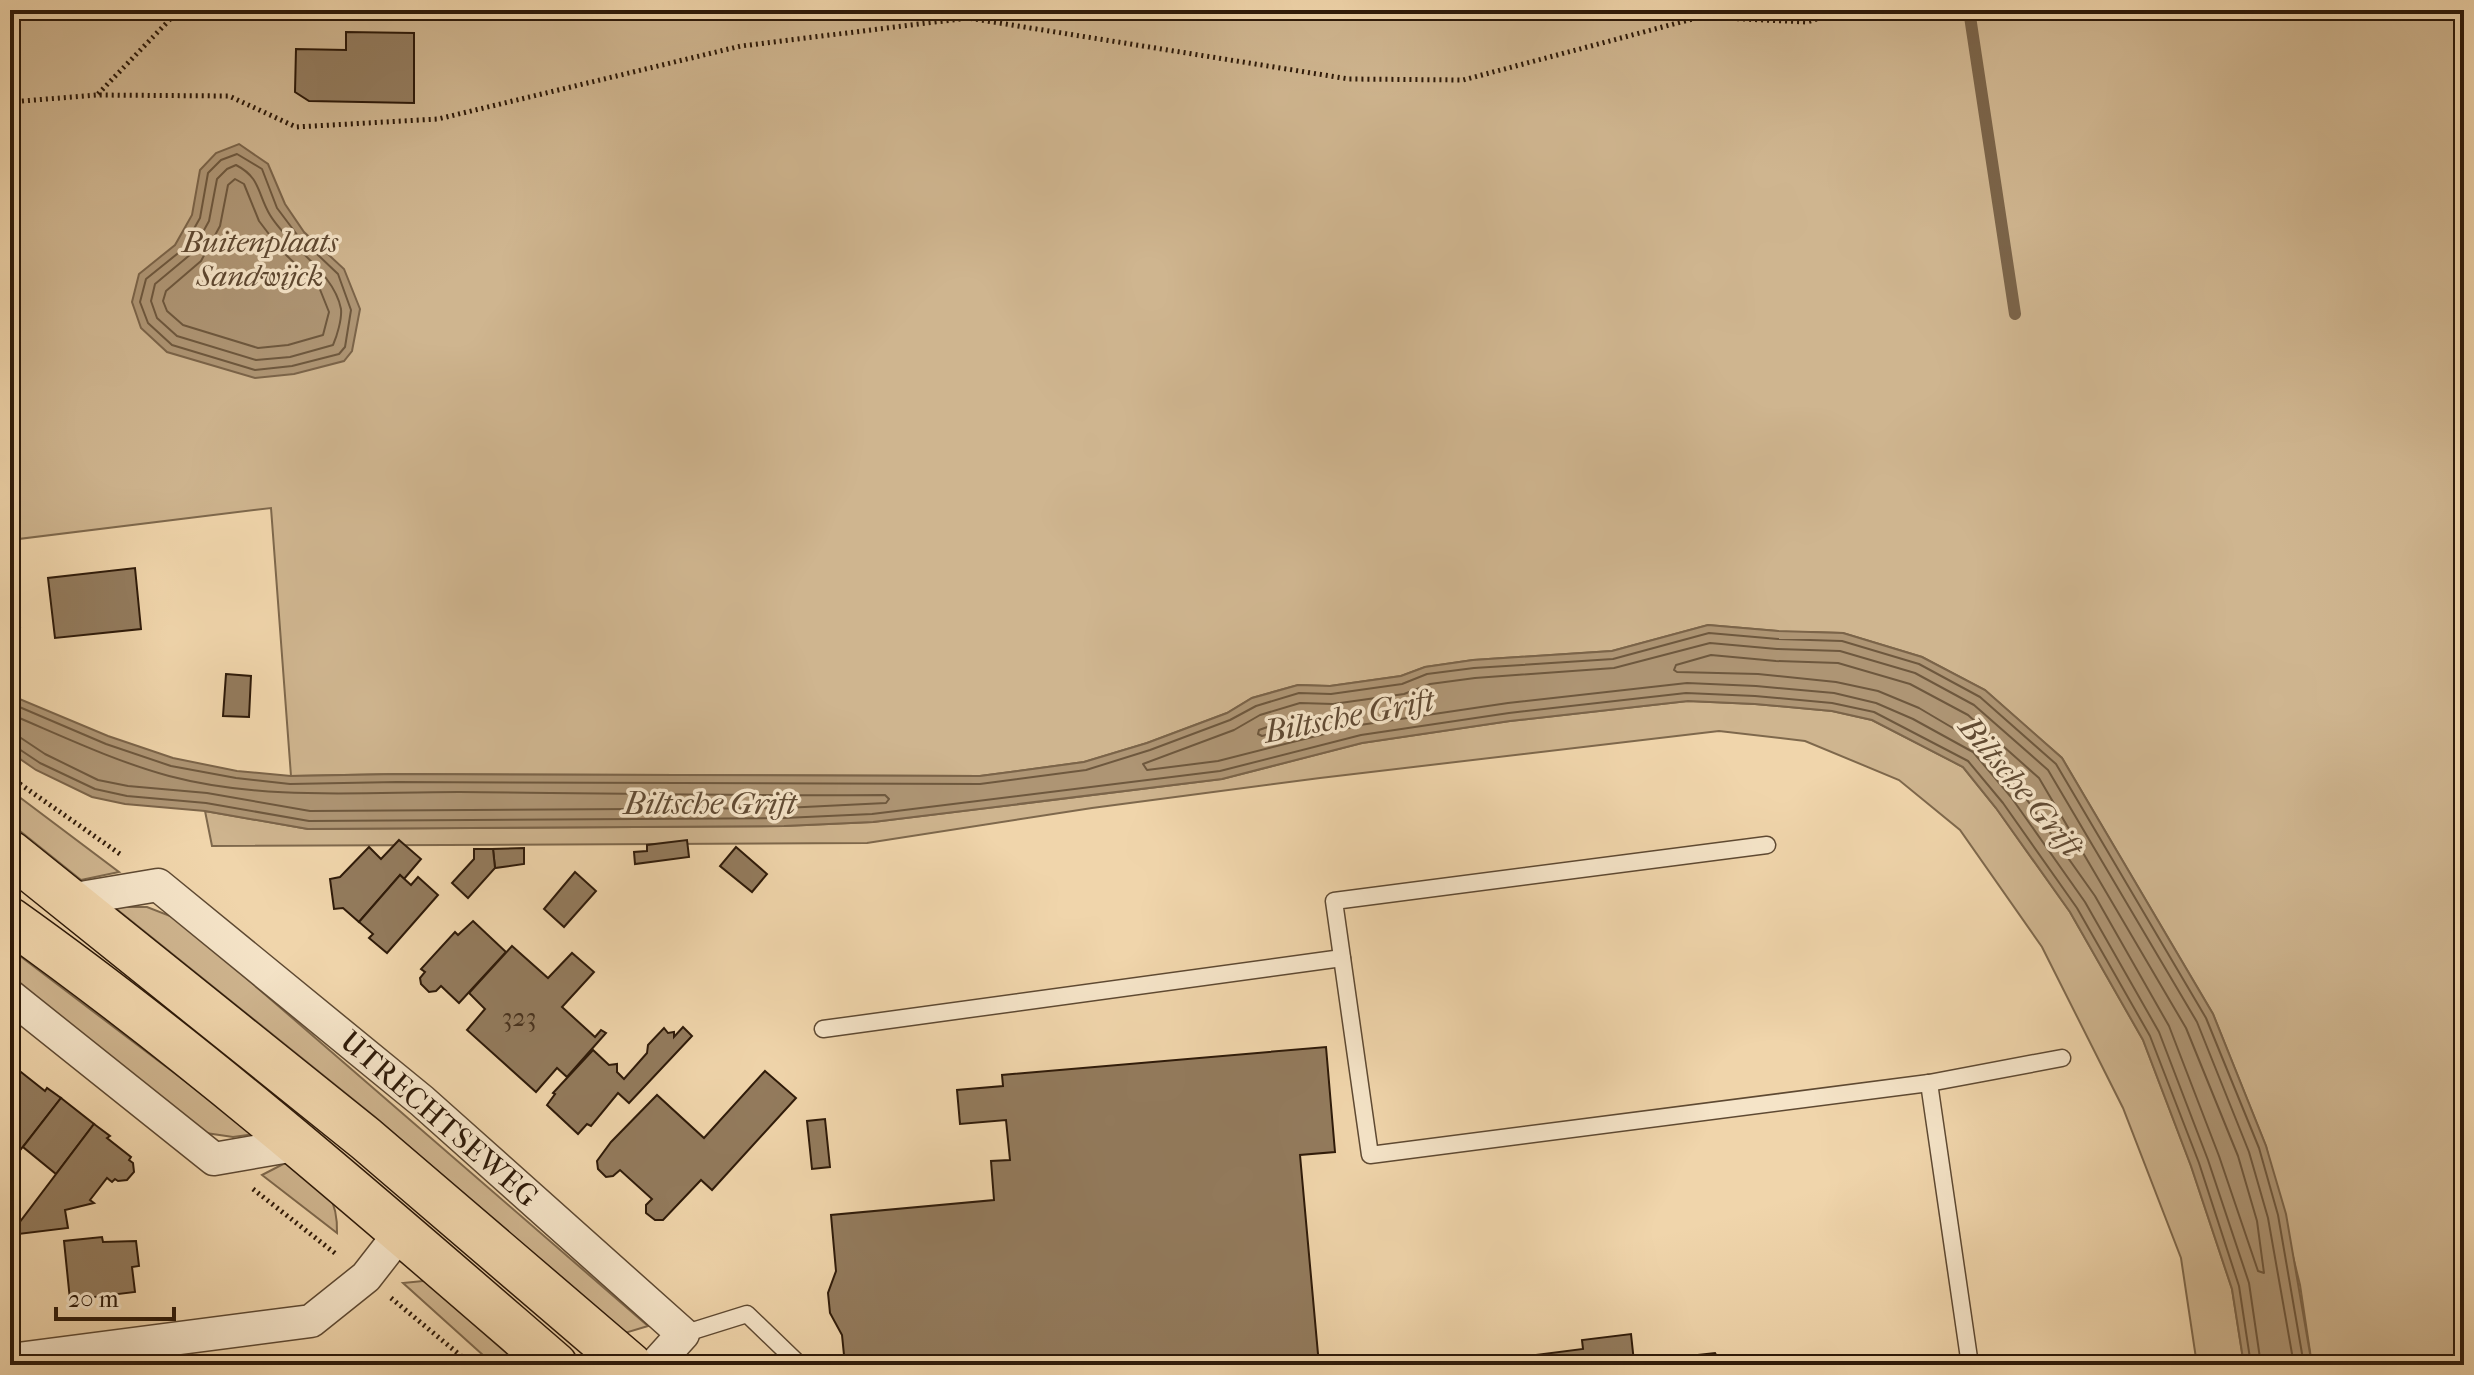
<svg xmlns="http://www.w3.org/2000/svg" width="2474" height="1375" font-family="'IM FELL French Canon',serif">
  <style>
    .green { fill: #cfb58f; stroke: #7e684c; stroke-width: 2 }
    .water { fill: #ae9574; stroke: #7b6449; stroke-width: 2 }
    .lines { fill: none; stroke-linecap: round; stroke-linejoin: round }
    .shore { stroke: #6e583e; stroke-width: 2 }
    .stream { stroke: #7b6449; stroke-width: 12 }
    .building { fill: #937b5d; stroke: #2e1a09; stroke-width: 2 }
    .lane-casing { stroke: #5e4932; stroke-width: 19 }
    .street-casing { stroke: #5e4932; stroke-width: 35 }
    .primary-casing { stroke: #2e1a09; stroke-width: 47 }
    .path { stroke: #2e1a09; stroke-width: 5; stroke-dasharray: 2 4; stroke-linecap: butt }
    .lane { stroke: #f5e4c8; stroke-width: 16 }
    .street { stroke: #f5e4c8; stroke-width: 32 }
    .primary { stroke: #f0d5ab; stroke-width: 44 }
    .labels { text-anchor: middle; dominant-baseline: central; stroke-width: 7; stroke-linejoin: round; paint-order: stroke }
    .number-label { font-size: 26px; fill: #47321e }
    .park-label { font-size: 30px; font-style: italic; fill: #5e4831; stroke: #f5e4c8 }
    .street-label { font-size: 30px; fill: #2e1a09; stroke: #f5e4c8 }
    .water-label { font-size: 32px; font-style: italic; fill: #614b34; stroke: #f5e4c8 }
  </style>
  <rect width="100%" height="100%" fill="#f0d5ab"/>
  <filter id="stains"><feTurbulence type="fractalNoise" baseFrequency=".0025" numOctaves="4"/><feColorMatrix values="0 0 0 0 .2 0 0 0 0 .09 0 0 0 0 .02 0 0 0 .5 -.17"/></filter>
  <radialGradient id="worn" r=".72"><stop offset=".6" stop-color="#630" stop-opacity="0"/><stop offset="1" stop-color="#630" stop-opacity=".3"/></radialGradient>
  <g class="green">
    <polygon points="10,10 2464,10 2464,1365 2312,1365 2300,1285 2266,1146 2213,1014 2062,758 1985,690 1922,657 1843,633 1778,631 1708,625 1612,651 1473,660 1425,667 1401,676 1330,686 1298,685 1252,698 1227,713 1147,743 1084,762 980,776 397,774 291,776 271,508 10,540"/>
    <polygon points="1688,701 1755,704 1832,711 1872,720 1963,767 1996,808 2070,912 2143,1040 2191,1166 2232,1289 2244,1365 2197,1365 2181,1258 2123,1108 2042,947 1960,830 1899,780 1805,741 1719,731 1320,778 1092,808 867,843 212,846 205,811 308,829 784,826 873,822 1222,779 1362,743 1510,721"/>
    <polygon points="10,790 119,872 81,880 10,823"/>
    <polygon points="114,907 147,907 178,919 648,1326 625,1333 375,1117"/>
    <polygon points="16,953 255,1134 233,1137 206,1133 10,979 10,965"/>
    <path d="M291,1160C320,1185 338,1191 337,1233L262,1175Z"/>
    <polygon points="433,1280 529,1365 494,1365 403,1283"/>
  </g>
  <g class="water">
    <polygon points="239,144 268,164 285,204 304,232 344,269 360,309 352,351 344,361 294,374 255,378 167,352 141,328 132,302 139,274 175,245 192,215 200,170 216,153"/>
    <polygon points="1708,625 1778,631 1843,633 1922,657 1985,690 2062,758 2213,1014 2266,1146 2286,1214 2312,1365 2244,1365 2232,1289 2191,1166 2143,1040 2070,912 1996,808 1963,767 1872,720 1832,711 1755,704 1688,701 1510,721 1362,743 1222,779 873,822 784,826 308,829 205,811 125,804 92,797 36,770 10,752 10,695 108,736 173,758 237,771 291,776 397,774 980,776 1084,762 1147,743 1227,713 1252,698 1298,685 1330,686 1401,676 1425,667 1473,660 1612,651"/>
  </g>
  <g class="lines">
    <g class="shore">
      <polygon points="237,154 262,169 277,208 298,236 338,274 351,310 345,347 339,354 292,366 255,370 172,345 148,323 140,302 146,279 182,250 200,218 208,173 221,160"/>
      <path d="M236,165C261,178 257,193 270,215C290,248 334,272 341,309C342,319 337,336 333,345L290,357L256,360L177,336L157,318L151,301L155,284L191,254L209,221L217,179L227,169Z"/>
      <polygon points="235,179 244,184 259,221 281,250 319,287 329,312 323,335 288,345 258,348 183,325 167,311 163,301 166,291 201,261 220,226 228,185"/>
      <polygon points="1711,655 1776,661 1838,663 1910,684 1968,715 2039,778 2186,1028 2238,1156 2257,1221 2264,1273 2258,1271 2219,1156 2169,1026 2095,896 2020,790 1985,747 1919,708 1878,691 1836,682 1758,674 1677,672 1674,670 1676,665"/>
      <polyline points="10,703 106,744 171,766 236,778 290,784 397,782 980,784 1086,770 1150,750 1230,720 1256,706 1299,693 1331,694 1402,684 1427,674 1474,668 1613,659 1709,633 1778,639 1842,641 1919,664 1980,697 2056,764 2206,1018 2259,1148 2278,1215 2304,1365"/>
      <path d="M10,714C62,736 114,761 169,776C264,801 362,792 459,792C601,793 743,796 885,795L889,799L886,803L784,808L310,811L207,793L128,786L98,780L45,754L21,738L10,736"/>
      <polygon points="1301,715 1315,716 1317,721 1262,736 1258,734 1259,730"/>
      <polyline points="10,746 16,747 40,763 95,789 127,796 206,803 309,821 784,818 872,814 1220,771 1361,735 1509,713 1686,693 1755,696 1832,703 1874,712 1968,761 2003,803 2077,908 2150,1036 2199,1163 2239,1286 2251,1365"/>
      <polyline points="2261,1365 2249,1283 2208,1160 2159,1032 2085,902 2011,797 1973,752 1913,719 1876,703 1834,693 1756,686 1687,683 1508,703 1360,725 1218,761 1147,770 1143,764 1234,730 1260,715 1300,703 1333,704 1404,694 1430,684 1475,678 1614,668 1710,643 1777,649 1840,651 1915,673 1974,705 2048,770 2197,1022 2249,1152 2268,1218 2294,1365"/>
    </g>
    <polyline class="stream" points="1969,10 2015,314"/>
  </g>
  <g class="building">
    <polygon points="346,32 414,33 414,103 309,101 295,92 296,49 346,50"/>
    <polygon points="135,568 141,629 55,638 48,578"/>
    <polygon points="14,571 20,627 10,628 10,572"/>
    <polygon points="226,674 251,676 249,717 223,716"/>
    <polygon points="399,840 421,859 404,879 400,875 359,922 343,908 334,909 330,879 340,877 369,847 381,859"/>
    <polygon points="687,840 689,857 635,864 634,852 647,851 647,845"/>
    <polygon points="736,847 767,874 752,892 720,866"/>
    <polygon points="524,848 524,864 495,868 493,849"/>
    <polygon points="474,849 493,849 495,868 468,898 452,883 474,859"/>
    <polygon points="575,872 596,891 564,927 544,909"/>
    <polygon points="400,875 411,885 418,877 438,895 387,953 369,938 373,934 359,922"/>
    <polygon points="473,921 506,952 459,1003 441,986 436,991 429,992 421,984 420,978 425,972 421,969 455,932 458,935"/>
    <polygon points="512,946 548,978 572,953 594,972 562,1007 595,1037 601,1030 606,1033 567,1077 557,1068 536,1092 467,1030 485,1009 469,993"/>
    <polygon points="683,1027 692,1036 629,1103 618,1093 591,1126 587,1124 578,1134 547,1105 555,1094 553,1093 593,1050 609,1065 617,1064 617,1072 624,1079 647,1053 648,1045 664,1028 668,1033 674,1032 674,1037"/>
    <polygon points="1326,1047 1335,1152 1300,1155 1319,1365 845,1365 842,1335 830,1313 828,1293 836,1271 831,1215 994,1200 991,1161 1010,1160 1006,1120 960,1124 957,1090 1003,1086 1002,1075"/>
    <polygon points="15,1071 19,1074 21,1072 45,1091 47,1088 61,1098 10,1163 10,1072"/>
    <polygon points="765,1071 796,1098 712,1190 701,1180 663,1220 655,1220 646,1213 646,1205 652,1199 620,1170 613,1176 606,1177 598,1169 597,1161 611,1142 657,1095 704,1138"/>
    <polygon points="61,1098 94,1124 56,1174 23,1147"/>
    <polygon points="825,1119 830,1167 812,1169 807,1121"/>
    <polygon points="94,1124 110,1136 107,1138 131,1157 129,1160 133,1163 134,1172 127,1180 118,1181 115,1179 112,1182 107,1178 90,1200 94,1203 65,1210 68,1228 10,1235"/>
    <polygon points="102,1237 103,1242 136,1241 139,1266 132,1267 135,1292 70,1300 64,1241"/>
    <polygon points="1631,1334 1634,1362 1715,1353 1722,1365 1457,1365 1583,1349 1582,1340"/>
  </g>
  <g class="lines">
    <defs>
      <g id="lane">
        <polyline points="1767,845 1334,901 1370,1155 1929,1083 2062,1058"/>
        <polyline points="823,1029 1342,958"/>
        <polyline points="1929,1083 1970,1365"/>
        <polyline points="683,1334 747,1314 800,1365"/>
      </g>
      <g id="street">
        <polyline points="69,900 158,885 422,1101 683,1334 655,1365"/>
        <polyline points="10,996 214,1159 295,1145"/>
        <polyline points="10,1360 311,1321 366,1277 401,1232"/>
      </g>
      <g id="primary">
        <polyline points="10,853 366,1139 630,1365"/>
        <path d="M10,920C201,1056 378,1212 555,1365"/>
      </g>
    </defs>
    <use href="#lane" class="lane-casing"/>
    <use href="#street" class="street-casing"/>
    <use href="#primary" class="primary-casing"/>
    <g class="path">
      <polyline points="993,10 1023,13 1032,10"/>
      <polyline points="98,94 179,10"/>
      <polyline points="10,102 97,95 229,96 296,127 438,119 741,46 968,18 1349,79 1463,80 1700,17 1807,22 1847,10"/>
      <polyline points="10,777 120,854"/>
      <polyline points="253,1189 336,1254"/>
      <polyline points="391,1298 472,1365"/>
    </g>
    <use href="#lane" class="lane"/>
    <use href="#street" class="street"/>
    <use href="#primary" class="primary"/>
  </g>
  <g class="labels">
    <g class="number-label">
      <text x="519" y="1017">323</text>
    </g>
    <g class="park-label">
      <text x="260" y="242">Buitenplaats<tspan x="260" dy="34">Sandwijck</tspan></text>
    </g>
    <g class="street-label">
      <text transform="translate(439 1119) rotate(41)">UTRECHTSEWEG</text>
    </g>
    <g class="water-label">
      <text transform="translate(1349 716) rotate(-11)">Biltsche Grift</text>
      <text transform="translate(2021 787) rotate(50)">Biltsche Grift</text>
      <text x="710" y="803">Biltsche Grift</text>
    </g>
  </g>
  <rect width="2474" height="1375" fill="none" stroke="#f0d5ab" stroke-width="40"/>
  <rect x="12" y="12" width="2450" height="1351" fill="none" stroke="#2e1a09" stroke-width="4"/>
  <rect x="20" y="20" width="2434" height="1335" fill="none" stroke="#2e1a09" stroke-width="2"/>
  <path d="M56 1307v12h118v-12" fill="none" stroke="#2e1a09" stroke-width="4"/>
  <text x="68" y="1307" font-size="24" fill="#2e1a09" stroke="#f5e4c8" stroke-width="6" paint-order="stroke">20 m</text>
  <rect width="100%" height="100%" filter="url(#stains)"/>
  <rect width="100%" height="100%" fill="url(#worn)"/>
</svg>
